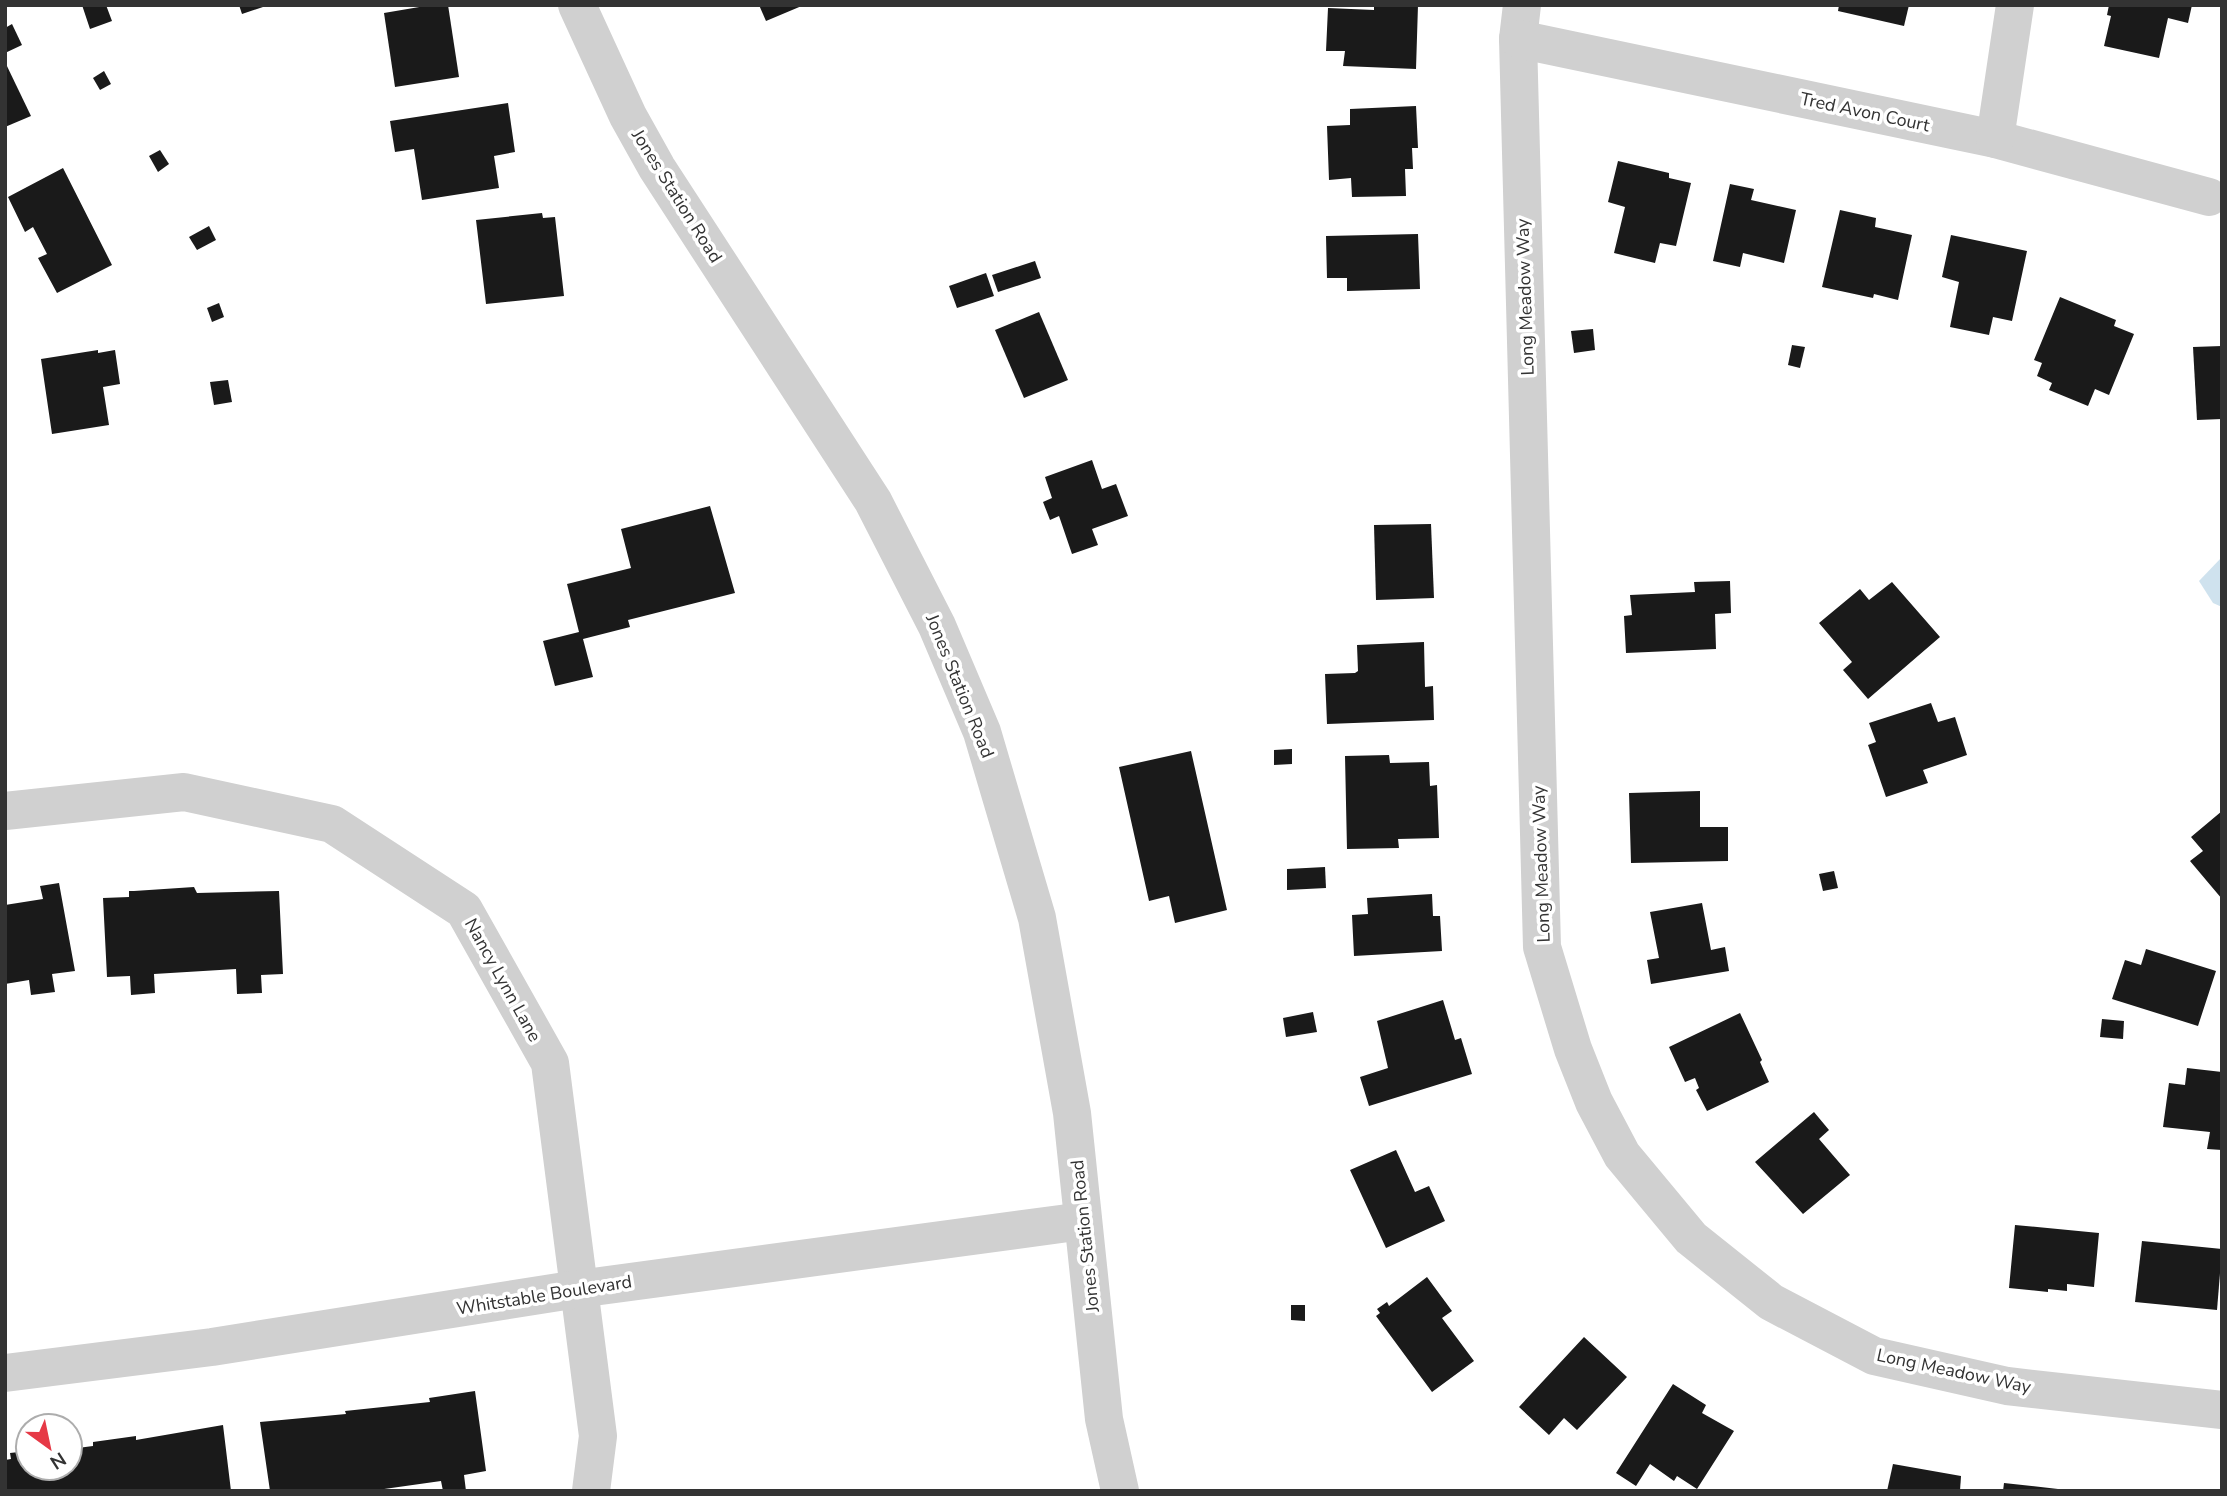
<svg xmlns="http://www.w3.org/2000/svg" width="2227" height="1496" font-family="'Nunito Sans',sans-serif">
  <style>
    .water { fill: #cfe2ee }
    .building { fill: #1a1a1a }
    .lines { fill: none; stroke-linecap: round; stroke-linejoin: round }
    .minor { stroke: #d0d0d0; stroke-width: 38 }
    .labels { text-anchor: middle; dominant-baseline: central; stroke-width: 7; stroke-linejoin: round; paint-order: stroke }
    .street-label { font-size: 18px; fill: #333; stroke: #fff }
  </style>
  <rect width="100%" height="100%" fill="#fff"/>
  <polygon class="water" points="2222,557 2222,607 2213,603 2199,581"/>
  <g class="building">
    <polygon points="82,5 106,5 112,21 90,29"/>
    <polygon points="239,5 266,5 266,6 242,14"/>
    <polygon points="431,5 448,5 459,77 395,87 384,13"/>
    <polygon points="759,5 804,5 766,21"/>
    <polygon points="1374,5 1418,5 1416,69 1343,66 1345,51 1326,51 1328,8 1374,10"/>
    <polygon points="1839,5 1909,5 1904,26 1838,11"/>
    <polygon points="2109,5 2192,5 2188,23 2168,18 2159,58 2104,46 2111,16 2107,15"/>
    <polygon points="12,24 22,45 5,53 5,28"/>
    <polygon points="5,62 31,116 5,127"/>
    <polygon points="104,71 111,84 100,90 93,78"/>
    <polygon points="508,103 515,152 494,156 499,188 422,200 414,149 395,152 390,121"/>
    <polygon points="1416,106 1418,148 1412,148 1413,169 1405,169 1406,196 1352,197 1351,178 1329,180 1327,126 1350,125 1350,109"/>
    <polygon points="160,150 169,164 158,172 149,156"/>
    <polygon points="1618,161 1669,173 1669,178 1691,183 1676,246 1660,243 1655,263 1614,253 1625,207 1608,202"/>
    <polygon points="63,168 112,265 57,293 38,258 47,254 33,227 25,232 8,197"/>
    <polygon points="1730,184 1754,189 1751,200 1796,210 1784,263 1743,253 1740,267 1713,261"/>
    <polygon points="1840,210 1876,218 1875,227 1912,235 1898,300 1874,294 1873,298 1822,287"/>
    <polygon points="542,213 543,218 555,217 564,296 486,304 476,220"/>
    <polygon points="209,226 216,240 197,250 189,237"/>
    <polygon points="1418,234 1420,289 1347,291 1347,278 1327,278 1326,236"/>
    <polygon points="1951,235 2027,251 2012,321 1993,317 1989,335 1950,327 1959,282 1942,277"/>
    <polygon points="1035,261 1041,278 998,292 992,275"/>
    <polygon points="986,273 994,296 957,308 949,286"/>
    <polygon points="2060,297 2116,320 2114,326 2134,334 2109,395 2095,389 2088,406 2049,390 2052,383 2037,376 2042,363 2034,360"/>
    <polygon points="219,303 224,317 212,322 207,308"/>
    <polygon points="1039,312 1068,380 1024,398 995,330"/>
    <polygon points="1593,329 1595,350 1574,353 1571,331"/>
    <polygon points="1792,345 1805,347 1800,368 1788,365"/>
    <polygon points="2222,346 2222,419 2197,420 2193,347"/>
    <polygon points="98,350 98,353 115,350 120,384 103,387 109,425 52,434 41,359"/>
    <polygon points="228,380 232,402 214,405 210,382"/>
    <polygon points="1092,460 1102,489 1116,484 1128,516 1092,529 1098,545 1072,554 1059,516 1050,520 1043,502 1052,498 1045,477"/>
    <polygon points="710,506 735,593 628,620 630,627 583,639 593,677 555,686 543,641 579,632 567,584 631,568 621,529"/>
    <polygon points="1431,524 1434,598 1376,600 1374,525"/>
    <polygon points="1730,581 1731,613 1715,614 1716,649 1626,653 1624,616 1632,615 1630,595 1695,592 1694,582"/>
    <polygon points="1892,582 1940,637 1868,699 1843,670 1852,662 1819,623 1860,589 1869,600"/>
    <polygon points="1424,642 1425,687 1433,686 1434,720 1327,724 1325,674 1355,673 1358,671 1357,645"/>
    <polygon points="1931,703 1938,722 1955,717 1967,755 1923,770 1928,783 1886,797 1868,745 1876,742 1869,723"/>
    <polygon points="1292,749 1292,764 1274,765 1274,750"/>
    <polygon points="1191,751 1227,910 1175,923 1169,896 1149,901 1119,767"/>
    <polygon points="1389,755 1390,763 1429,762 1430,786 1437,785 1439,838 1398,839 1399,848 1347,849 1345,756"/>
    <polygon points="1700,791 1700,827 1728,827 1728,861 1631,863 1629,793"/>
    <polygon points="2222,811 2222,899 2190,861 2203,851 2191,837"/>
    <polygon points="1325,867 1326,888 1287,890 1287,869"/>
    <polygon points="1834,871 1838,888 1823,891 1819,874"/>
    <polygon points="59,883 75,971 52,974 55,992 31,995 29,980 5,984 5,905 43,899 40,886"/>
    <polygon points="194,887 197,893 279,891 283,974 261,975 262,993 237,994 236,969 154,974 155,993 131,995 130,976 107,977 103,898 129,897 129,891 134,891"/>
    <polygon points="1432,894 1433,916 1440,916 1442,951 1354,956 1352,915 1368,914 1367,898"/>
    <polygon points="1702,903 1711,950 1725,947 1729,971 1651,984 1647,960 1659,958 1650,912"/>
    <polygon points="2146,949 2216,971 2198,1026 2112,999 2125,960 2141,965"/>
    <polygon points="1443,1000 1455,1040 1461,1038 1472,1074 1369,1106 1360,1077 1388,1068 1377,1021"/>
    <polygon points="1313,1012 1317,1032 1286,1037 1283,1018"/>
    <polygon points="1740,1013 1762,1060 1760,1062 1769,1082 1707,1111 1696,1090 1699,1088 1695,1078 1685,1082 1669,1047"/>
    <polygon points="2102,1019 2124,1021 2123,1039 2100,1037"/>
    <polygon points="2187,1068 2222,1072 2222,1150 2207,1149 2210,1132 2163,1127 2169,1083 2185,1085"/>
    <polygon points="1814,1112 1829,1130 1819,1139 1850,1175 1803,1214 1755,1162"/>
    <polygon points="1396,1150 1415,1192 1429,1186 1445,1221 1386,1248 1350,1170"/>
    <polygon points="2015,1225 2099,1233 2094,1287 2067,1284 2067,1291 2048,1289 2048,1292 2009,1288"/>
    <polygon points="2142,1241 2222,1249 2217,1310 2135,1302"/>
    <polygon points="1427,1277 1452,1311 1442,1318 1474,1361 1432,1392 1376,1316 1380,1313 1377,1309 1387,1302 1389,1306"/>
    <polygon points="1291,1305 1305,1305 1305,1321 1291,1320"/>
    <polygon points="1584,1337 1627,1377 1577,1430 1564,1418 1549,1435 1519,1407"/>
    <polygon points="1673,1384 1706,1405 1702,1413 1734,1431 1697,1489 1677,1476 1674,1481 1650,1464 1636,1486 1616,1473"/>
    <polygon points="475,1391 486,1471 464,1475 466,1491 443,1491 441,1481 370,1491 270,1491 260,1422 346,1414 345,1411 430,1402 429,1398"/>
    <polygon points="223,1425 231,1491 5,1491 5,1460 11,1459 10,1453 28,1451 28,1468 70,1468 70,1449 93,1446 93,1442 136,1436 136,1440"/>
    <polygon points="1893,1464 1961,1476 1960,1491 1887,1491"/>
    <polygon points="2004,1483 2058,1489 2058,1491 2003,1491"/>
  </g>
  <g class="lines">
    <g class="minor">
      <polyline points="577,5 628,116 657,168 873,501 937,626 982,732 1037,918 1072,1113 1104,1419 1120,1491"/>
      <polyline points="1522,5 1518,39 1542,947 1573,1049 1594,1102 1622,1155 1691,1238 1771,1302 1874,1356 2007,1386 2222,1410"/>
      <polyline points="1518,39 1995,139 2209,197"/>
      <polyline points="1995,139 2015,5"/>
      <polyline points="5,811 184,792 332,824 464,910 550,1063 598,1436 591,1491"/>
      <polyline points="5,1373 212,1347 578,1289 1083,1221"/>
    </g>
  </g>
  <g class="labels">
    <g class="street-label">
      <text transform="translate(1865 112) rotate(12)">Tred Avon Court</text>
      <text transform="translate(677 196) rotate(58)">Jones Station Road</text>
      <text transform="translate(1525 297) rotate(-92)">Long Meadow Way</text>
      <text transform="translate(960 686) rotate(68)">Jones Station Road</text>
      <text transform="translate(1541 864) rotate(-92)">Long Meadow Way</text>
      <text transform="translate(503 980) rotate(61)">Nancy Lynn Lane</text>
      <text transform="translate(1085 1236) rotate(-96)">Jones Station Road</text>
      <text transform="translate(544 1295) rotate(-9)">Whitstable Boulevard</text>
      <text transform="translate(1954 1371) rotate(12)">Long Meadow Way</text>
    </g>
  </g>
  <rect width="2227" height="1496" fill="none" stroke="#333333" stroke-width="14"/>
  <g transform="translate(49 1447) rotate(147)"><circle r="33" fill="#ffffff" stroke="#adadad" stroke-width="2"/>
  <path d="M0-5L12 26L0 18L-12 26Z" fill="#e63946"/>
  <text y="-10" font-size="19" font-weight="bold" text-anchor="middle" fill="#333333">N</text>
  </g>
</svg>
